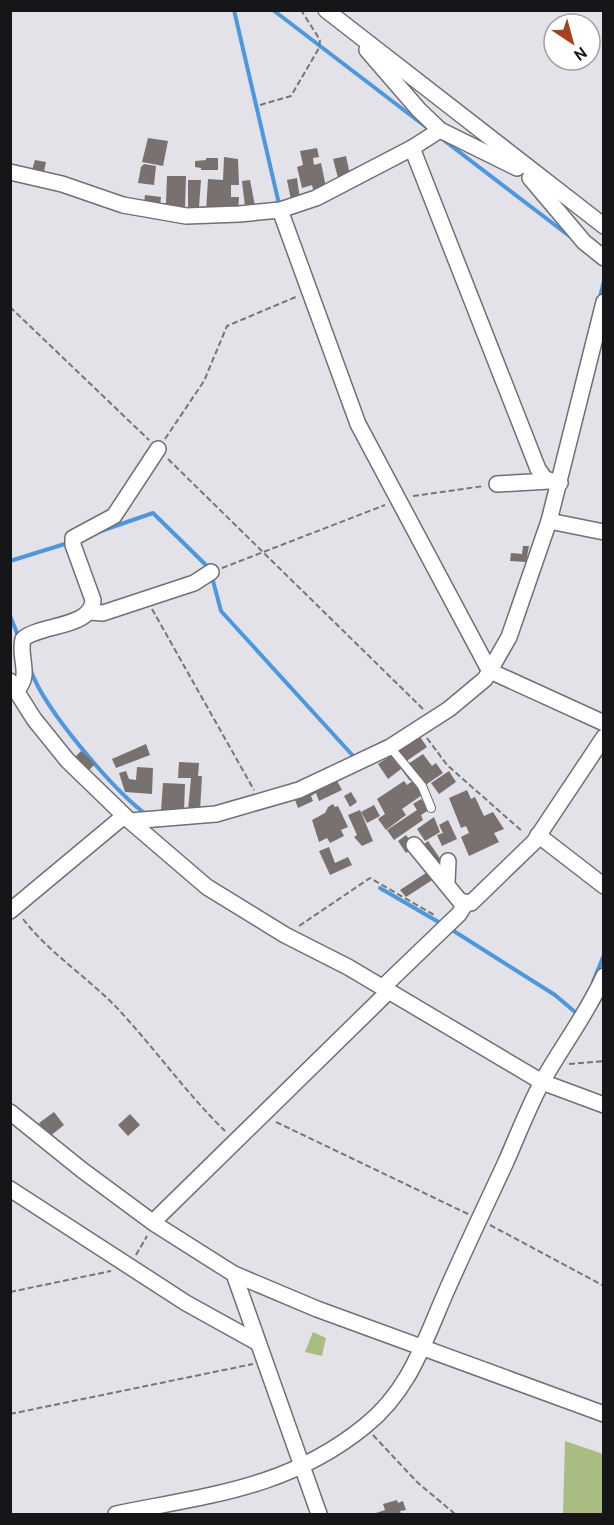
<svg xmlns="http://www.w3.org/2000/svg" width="614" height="1525" font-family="Cabin,sans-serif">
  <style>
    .green { fill: #a9bd83 }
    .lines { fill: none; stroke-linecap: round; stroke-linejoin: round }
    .stream { stroke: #4d98dd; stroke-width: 4 }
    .building { fill: #797170 }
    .lane-casing { stroke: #706f76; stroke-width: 10 }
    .street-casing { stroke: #706f76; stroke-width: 18 }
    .path { stroke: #767579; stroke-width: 2; stroke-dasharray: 6 3; stroke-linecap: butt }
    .lane { stroke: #fff; stroke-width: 8 }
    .street { stroke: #fff; stroke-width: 15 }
  </style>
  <rect width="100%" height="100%" fill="#e3e2e9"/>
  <g class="green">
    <polygon points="313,1332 326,1338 322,1356 305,1352"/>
    <polygon points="565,1441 603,1454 603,1514 563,1514"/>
  </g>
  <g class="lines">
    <g class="stream">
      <polyline points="234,10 279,204"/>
      <polyline points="273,10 430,130"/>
      <polyline points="441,138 572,238"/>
      <polyline points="599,301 604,281"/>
      <polyline points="98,532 153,513 209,568"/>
      <polyline points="10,561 68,543"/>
      <polyline points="212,577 221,611 355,758"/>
      <polyline points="10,616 19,638"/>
      <path d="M31,671C45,710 114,791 147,815"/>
      <polyline points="380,888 442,924"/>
      <polyline points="449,928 555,995 575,1012"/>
      <polyline points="593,982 604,955"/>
    </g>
  </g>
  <g class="building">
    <polygon points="148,138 168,141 163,166 142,162"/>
    <polygon points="317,148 319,157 313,158 314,165 321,163 326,187 314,193 312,185 302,188 297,167 303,165 300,151"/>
    <polygon points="346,156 350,175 338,178 333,159"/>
    <polygon points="224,157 238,159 239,185 231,185 231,197 239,197 238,212 206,211 208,179 223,180"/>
    <polygon points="206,158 218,158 218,170 201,170 201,168 195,167 195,161 206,160"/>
    <polygon points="35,160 46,162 44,172 32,170"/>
    <polygon points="144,164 156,166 154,185 138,183 141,167"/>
    <polygon points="167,176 186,176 185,208 163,207 163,203 166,203"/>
    <polygon points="297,178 300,199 291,200 287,180"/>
    <polygon points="188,180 201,180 199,207 205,206 205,210 188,210"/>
    <polygon points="250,180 255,206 245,207 242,181"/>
    <polygon points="145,195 161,197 160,206 144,204"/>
    <polygon points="523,546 529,546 526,562 510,561 511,553 522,554"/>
    <polygon points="418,734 427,747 405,762 396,749"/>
    <polygon points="146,744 150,755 116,768 112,759"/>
    <polygon points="81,751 95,764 86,773 72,760"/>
    <polygon points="395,753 415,778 410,781 401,769 388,779 378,764"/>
    <polygon points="423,754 432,766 436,763 443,773 424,786 408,764"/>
    <polygon points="179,762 199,763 198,776 202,776 200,811 188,810 191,778 178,778"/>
    <polygon points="137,767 153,768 152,794 125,792 119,773 126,771 129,779 136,780"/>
    <polygon points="449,771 456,782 439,794 431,783"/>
    <polygon points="335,777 342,790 319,801 316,793 311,796 313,801 298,808 294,797"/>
    <polygon points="415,779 425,793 402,809 406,815 386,830 378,819 385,814 377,799 404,781 407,785"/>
    <polygon points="163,783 185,784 184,811 161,811"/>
    <polygon points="467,790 471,799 475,797 484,816 493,812 504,829 494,833 499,842 469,856 461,837 469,833 466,826 461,828 449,798"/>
    <polygon points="351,792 357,802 350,807 344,796"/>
    <polygon points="421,799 429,810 421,815 423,820 394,840 387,830 417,810 413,804"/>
    <polygon points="333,804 335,807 338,806 348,827 341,830 344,836 330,843 327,838 319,842 312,820 325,813 328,807"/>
    <polygon points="374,805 380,816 367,823 361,812"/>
    <polygon points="360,810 373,841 362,846 354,837 357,835 348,815"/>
    <polygon points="434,817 440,832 425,841 417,829"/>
    <polygon points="448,820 457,839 442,846 437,835 443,833 439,825"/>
    <polygon points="406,835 415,847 406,853 398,841"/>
    <polygon points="428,841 446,867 438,873 420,847"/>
    <polygon points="329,847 335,863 348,857 352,865 330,875 319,851"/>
    <polygon points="432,869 437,877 406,897 400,890"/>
    <polygon points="54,1112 64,1125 49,1137 39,1123"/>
    <polygon points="130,1114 140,1125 128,1136 118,1125"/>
    <polygon points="397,1500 398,1503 403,1501 406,1510 400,1511 401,1514 373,1514 385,1510 383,1504"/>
  </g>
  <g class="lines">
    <defs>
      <polyline id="lane" points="390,747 422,786 431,808"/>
      <g id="street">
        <polyline points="326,10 604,226"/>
        <polyline points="367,50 419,110 440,130 517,168"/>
        <polyline points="412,148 538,469 545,479 560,483"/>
        <polyline points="10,172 62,184 123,205 186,216 239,214 280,210 316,198 412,148 440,130"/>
        <polyline points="530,178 584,242 604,258"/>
        <polyline points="280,210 358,424 487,666 490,671 604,723"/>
        <polyline points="497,484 549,481"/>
        <polyline points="549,521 604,532"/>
        <polyline points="90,612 103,613 194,583 211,572"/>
        <polyline points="10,681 34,719 67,760 130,821 207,887 285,935 348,967 542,1082 604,1105"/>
        <path d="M17,690C32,674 18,658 23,639C40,624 92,628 93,600L73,545V538L114,516L158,449"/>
        <polyline points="130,821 216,814 299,790 390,747 449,709 485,679 509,637 549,521 604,302"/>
        <polyline points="538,835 604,886"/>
        <polyline points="447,882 448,861"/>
        <polyline points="464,902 471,903 534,842 604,737"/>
        <polyline points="10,911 124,816"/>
        <polyline points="383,987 459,914 464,906 414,845"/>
        <polyline points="10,1112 82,1170 155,1224 234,1274 319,1514"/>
        <polyline points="10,1189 186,1303 258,1343"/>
        <polyline points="153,1222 389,991"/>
        <polyline points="234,1274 317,1309 604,1414"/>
        <path d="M116,1514C209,1495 289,1488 365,1426C410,1390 424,1342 446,1292C465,1249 485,1207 505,1164C517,1137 528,1108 542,1082C562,1046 587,1014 604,976"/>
      </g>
    </defs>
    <use href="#lane" class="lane-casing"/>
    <use href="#street" class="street-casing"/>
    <g class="path">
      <polyline points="260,105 291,96 319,48 320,40 301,10"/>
      <polyline points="10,307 149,440"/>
      <polyline points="165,439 204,381 227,326 298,296"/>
      <polyline points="168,459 423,709"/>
      <polyline points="413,496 484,486"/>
      <polyline points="222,568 385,505"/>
      <polyline points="152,609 254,790"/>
      <polyline points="427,738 447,765 523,832"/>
      <path d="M23,919C50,954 89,978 119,1010C156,1050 187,1094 225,1131"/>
      <polyline points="299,926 370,878 436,916"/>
      <polyline points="569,1064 604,1061"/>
      <polyline points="276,1122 468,1214"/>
      <polyline points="490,1225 604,1286"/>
      <polyline points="136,1255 147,1236"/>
      <polyline points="10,1292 111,1271"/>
      <polyline points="10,1414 253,1364"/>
      <polyline points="373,1435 417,1482 455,1514"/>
    </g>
    <use href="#lane" class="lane"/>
    <use href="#street" class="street"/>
  </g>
  <rect width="614" height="1525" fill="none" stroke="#161518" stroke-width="24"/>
  <g transform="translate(572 42) rotate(144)"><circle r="28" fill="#ffffff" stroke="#a2a1a3" stroke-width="1.5"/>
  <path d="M0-4.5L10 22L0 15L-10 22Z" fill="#a7411b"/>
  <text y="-9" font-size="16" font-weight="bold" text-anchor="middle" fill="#161518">N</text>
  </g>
</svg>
